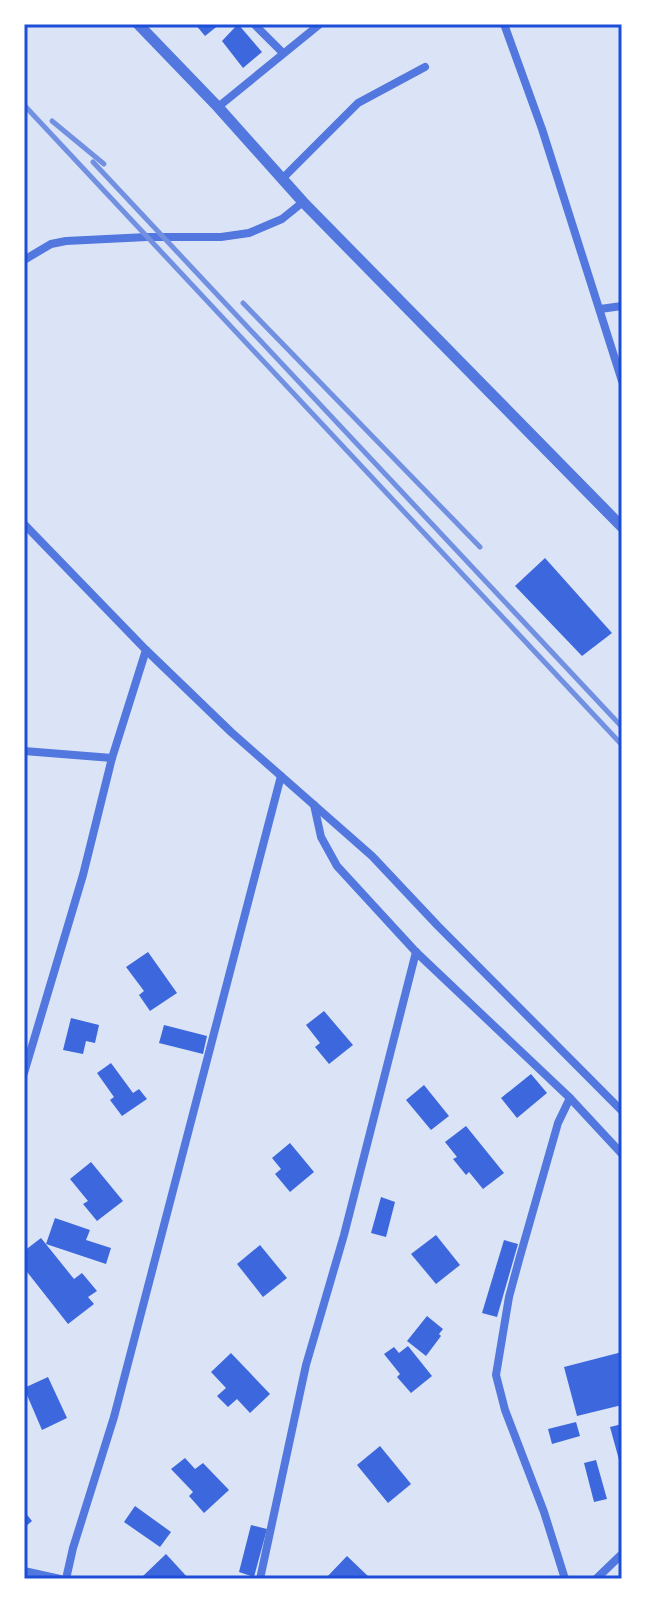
<svg xmlns="http://www.w3.org/2000/svg" width="646" height="1603" font-family="'DejaVu Sans',sans-serif">
  <style>
    .green { fill: #dbe4f7 }
    .building { fill: #3d67dc }
    .lines { fill: none; stroke-linecap: round; stroke-linejoin: round }
    .minor { stroke: #5277de; stroke-width: 8 }
    .tertiary { stroke: #5277de; stroke-width: 11 }
    .rail { stroke: #7290e2; stroke-width: 5 }
    .neatline { fill: none; stroke: #1d4ed8; stroke-width: 3 }
  </style>
  <rect width="100%" height="100%" fill="#f2f2f2"/>
  <rect class="green" x="24" y="24" width="598" height="1555"/>
  <g class="building">
    <polygon points="195,24 220,24 205,36"/>
    <polygon points="238,24 262,52 243,68 222,41"/>
    <polygon points="545,558 612,633 582,656 515,586"/>
    <polygon points="148,952 177,993 150,1011 139,995 144,991 126,967"/>
    <polygon points="324,1011 353,1045 329,1064 315,1047 320,1043 306,1025"/>
    <polygon points="71,1018 99,1025 95,1043 86,1041 83,1054 63,1050"/>
    <polygon points="164,1025 207,1036 203,1054 159,1043"/>
    <polygon points="111,1063 133,1093 139,1089 147,1099 122,1116 110,1100 114,1097 97,1073"/>
    <polygon points="531,1074 547,1093 517,1118 501,1098"/>
    <polygon points="424,1085 449,1116 431,1130 406,1100"/>
    <polygon points="466,1126 504,1173 483,1189 469,1172 466,1175 453,1159 457,1157 445,1142"/>
    <polygon points="290,1143 314,1172 290,1192 275,1174 281,1169 272,1158"/>
    <polygon points="91,1162 123,1201 97,1221 83,1204 88,1201 70,1179"/>
    <polygon points="381,1197 395,1202 386,1237 371,1233"/>
    <polygon points="55,1218 90,1230 86,1240 111,1248 106,1264 46,1244"/>
    <polygon points="436,1235 460,1265 436,1284 411,1254"/>
    <polygon points="41,1238 74,1279 82,1273 97,1291 88,1297 94,1304 68,1324 24,1268 24,1251"/>
    <polygon points="504,1240 518,1244 497,1317 482,1313"/>
    <polygon points="260,1245 287,1278 263,1297 237,1264"/>
    <polygon points="427,1316 443,1329 439,1334 441,1336 426,1356 407,1341"/>
    <polygon points="408,1346 432,1376 411,1393 397,1377 400,1374 384,1354 394,1347 399,1353"/>
    <polygon points="622,1352 622,1405 577,1416 564,1367"/>
    <polygon points="231,1353 270,1394 250,1413 237,1399 228,1407 217,1396 226,1388 211,1372"/>
    <polygon points="48,1377 67,1418 42,1430 24,1388"/>
    <polygon points="576,1422 580,1436 552,1444 548,1429"/>
    <polygon points="622,1424 622,1467 621,1467 610,1427"/>
    <polygon points="380,1446 411,1484 388,1503 357,1465"/>
    <polygon points="185,1458 195,1469 203,1463 229,1490 204,1513 189,1496 193,1492 171,1469"/>
    <polygon points="596,1460 607,1499 594,1502 584,1463"/>
    <polygon points="135,1506 171,1532 160,1547 124,1522"/>
    <polygon points="24,1511 32,1521 24,1528"/>
    <polygon points="251,1525 267,1529 254,1577 239,1572"/>
    <polygon points="166,1554 189,1579 146,1579 143,1576"/>
    <polygon points="347,1556 371,1579 325,1579"/>
  </g>
  <g class="lines">
    <g class="minor">
      <polyline points="254,24 282,52"/>
      <polyline points="504,24 542,129 622,381"/>
      <polyline points="218,107 320,24"/>
      <polyline points="282,179 358,103 425,67"/>
      <polyline points="24,260 51,244 66,241 147,237 221,237 249,233 282,219 303,202"/>
      <polyline points="600,309 622,306"/>
      <polyline points="24,524 146,650 231,732 372,856 438,926 622,1111"/>
      <polyline points="24,751 112,758"/>
      <polyline points="314,805 321,837 337,866 416,952 570,1098 622,1154"/>
      <polyline points="24,1073 83,875 112,758 146,650"/>
      <polyline points="24,1571 60,1579"/>
      <polyline points="66,1579 73,1548 114,1417 281,776"/>
      <polyline points="260,1579 306,1365 344,1235 416,952"/>
      <polyline points="565,1579 544,1512 505,1410 496,1375 509,1297 519,1260 558,1123 570,1098"/>
      <polyline points="596,1579 622,1554"/>
    </g>
    <polyline class="tertiary" points="138,24 218,107 303,202 622,527"/>
    <g class="rail">
      <polyline points="24,105 622,745"/>
      <polyline points="52,121 104,164"/>
      <polyline points="93,162 622,727"/>
      <polyline points="243,303 480,547"/>
    </g>
  </g>
  <rect width="646" height="1603" fill="none" stroke="#ffffff" stroke-width="52"/>
  <rect x="26" y="26" width="594" height="1551" class="neatline"/>
</svg>
